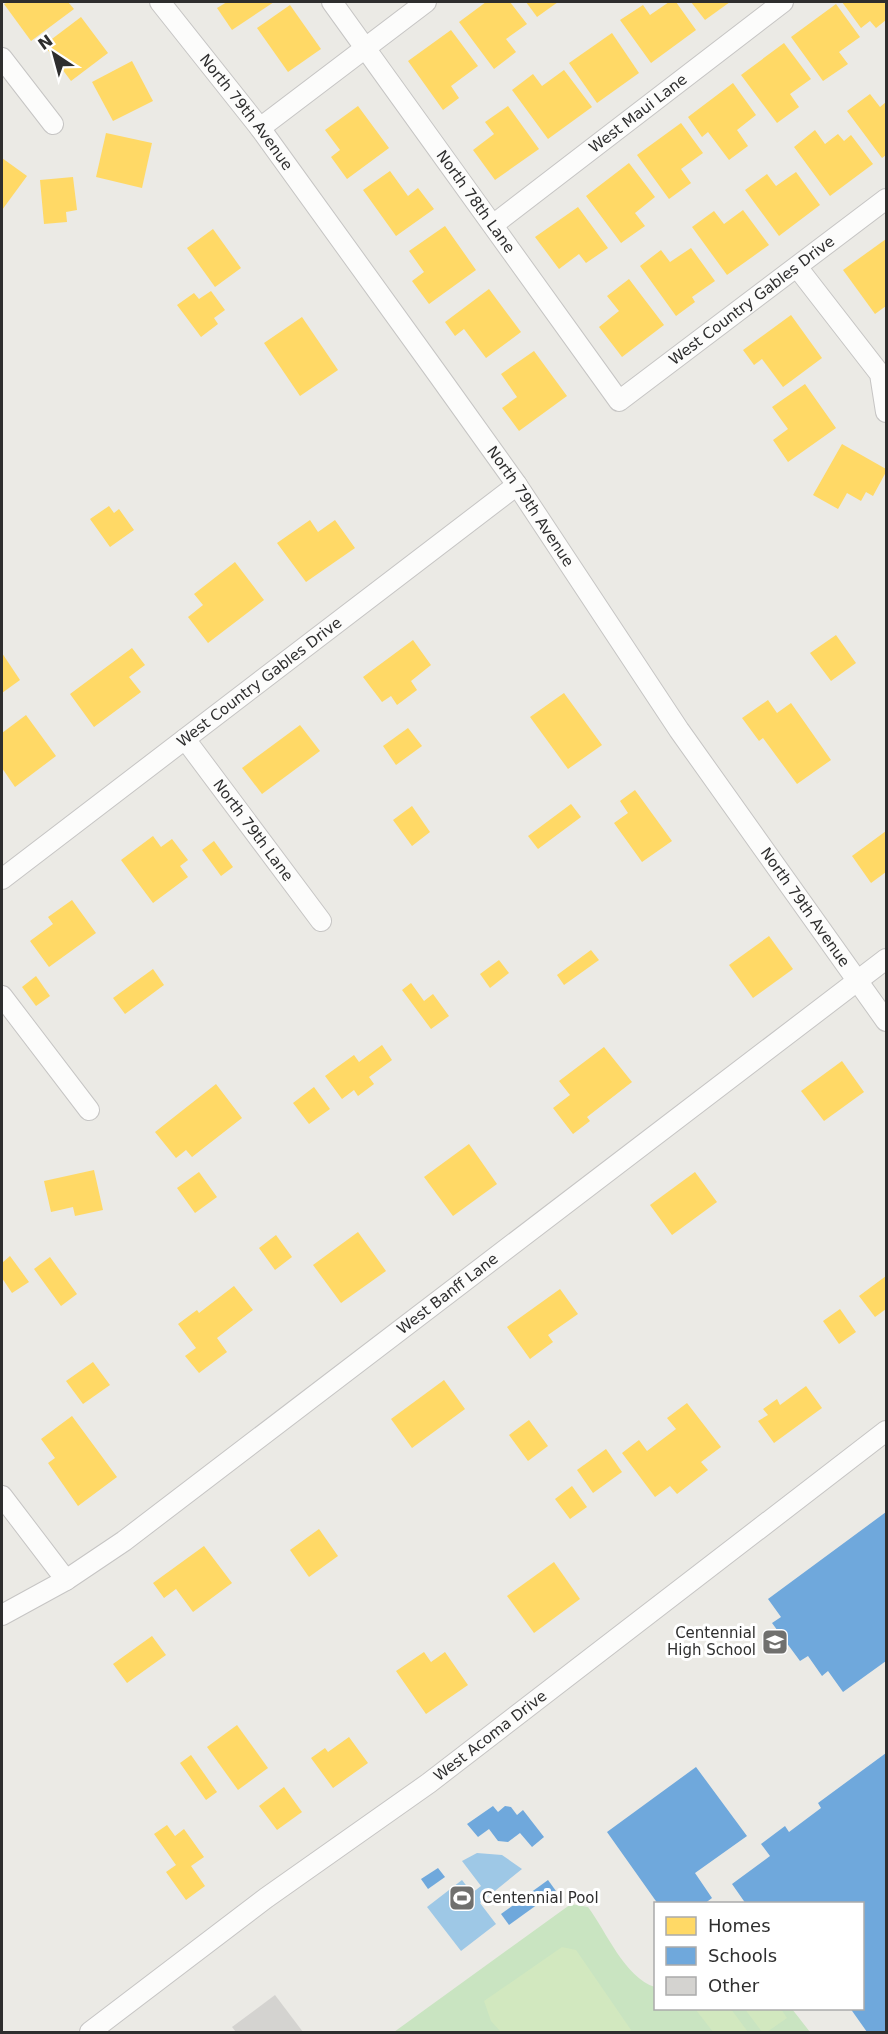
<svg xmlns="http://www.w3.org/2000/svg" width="888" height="2034" font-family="'DejaVu Sans',sans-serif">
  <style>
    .green { fill: #c9e4c1 }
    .pitch { fill: #d2e8bf }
    .water { fill: #9ec8e6 }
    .homes { fill: #ffd966 }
    .schools { fill: #6fa8dc }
    .building { fill: #d4d3d0 }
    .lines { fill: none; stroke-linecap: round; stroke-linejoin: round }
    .minor-casing { stroke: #c6c5c4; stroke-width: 22 }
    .minor { stroke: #fcfcfb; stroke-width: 20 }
    .labels { text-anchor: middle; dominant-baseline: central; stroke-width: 6; stroke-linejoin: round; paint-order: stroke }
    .street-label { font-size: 15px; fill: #2e2e2e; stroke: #fff }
    .poi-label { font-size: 15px; fill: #2e2e2e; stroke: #fff; text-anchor: end }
  </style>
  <rect width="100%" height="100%" fill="#ebeae5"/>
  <path class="green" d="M571,1904L588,1907C606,1931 625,1978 655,1987L656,2008L792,2009L810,2032H394Z"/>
  <g class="pitch">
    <polygon points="562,1947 576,1950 631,2030 628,2032 501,2032 491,2021 484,2001"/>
    <polygon points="698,2009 731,2009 748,2032 713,2032 696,2010"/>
    <polygon points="745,2009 781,2009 787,2018 767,2032 762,2032"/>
  </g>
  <polygon class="water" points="477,1853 502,1855 522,1869 480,1903 496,1924 461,1951 427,1907 462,1880 472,1893 481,1886 462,1861"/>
  <g class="homes">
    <polygon points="8,2 68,2 74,9 31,41 4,4"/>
    <polygon points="227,2 274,2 232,30 217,8"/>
    <polygon points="486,2 510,2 527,24 506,39 516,52 494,69 459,22"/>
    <polygon points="526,2 558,2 537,17"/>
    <polygon points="669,2 676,2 696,30 651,63 620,20 643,5 650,15"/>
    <polygon points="691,2 730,2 705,20"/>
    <polygon points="842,2 886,2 886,20 876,28 870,21 861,28"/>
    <polygon points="836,4 860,37 839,52 848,64 823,81 791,37"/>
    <polygon points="290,5 321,49 288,72 257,28"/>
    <polygon points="81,17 108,53 71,81 44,45"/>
    <polygon points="451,30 478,66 451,86 459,98 443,110 408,61"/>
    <polygon points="612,33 639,73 597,103 569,63"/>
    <polygon points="784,43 811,79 790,94 799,107 777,123 741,75"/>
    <polygon points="132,61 153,101 113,121 92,82"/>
    <polygon points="564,70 592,107 548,139 512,90 533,74 542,86"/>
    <polygon points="733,83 756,115 737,130 748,146 729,160 708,132 702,137 688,117"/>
    <polygon points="870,94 880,107 886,102 886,155 882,158 847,111"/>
    <polygon points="358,106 389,148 347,179 331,157 340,150 325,130"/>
    <polygon points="508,106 539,149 495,180 473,150 494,134 485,122"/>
    <polygon points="681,123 703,153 681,169 691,183 669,199 637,155"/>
    <polygon points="815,130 825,144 838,134 844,141 851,135 873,164 830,196 794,147"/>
    <polygon points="106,133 152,143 142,188 96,177"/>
    <polygon points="2,158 27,176 2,210"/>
    <polygon points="629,163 655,197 635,213 645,226 621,243 586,196"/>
    <polygon points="390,171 408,196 418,188 434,209 396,236 363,190"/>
    <polygon points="796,172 820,205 779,236 745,190 767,174 776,186"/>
    <polygon points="73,177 77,210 66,212 67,222 44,224 40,180"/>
    <polygon points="578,207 608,248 586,263 579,254 559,269 535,237"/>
    <polygon points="743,210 769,245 727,275 692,227 714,211 724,224"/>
    <polygon points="445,226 476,270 429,304 412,281 424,272 409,251"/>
    <polygon points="213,229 241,268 215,287 187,248"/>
    <polygon points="886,239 886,306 875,314 843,270"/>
    <polygon points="691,248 715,281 692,297 695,302 676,316 640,266 661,250 670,262"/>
    <polygon points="629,279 664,325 622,357 599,327 619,311 607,296"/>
    <polygon points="489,289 521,332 486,358 464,329 455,336 445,322"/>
    <polygon points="211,291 225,310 214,318 218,324 201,337 177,305 194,293 199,299"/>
    <polygon points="791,315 822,358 783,387 762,359 754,365 743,350"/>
    <polygon points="302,317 338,370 300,396 264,343"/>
    <polygon points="534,351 567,396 519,431 502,408 517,397 501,374"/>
    <polygon points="805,384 836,428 788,462 773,440 788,429 772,407"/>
    <polygon points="842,444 886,469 886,472 873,496 866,492 861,501 847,493 838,509 813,495"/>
    <polygon points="109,506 114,513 119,509 134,530 110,547 90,519"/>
    <polygon points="310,520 318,532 335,520 355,548 306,582 277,543"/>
    <polygon points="235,562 264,600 208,643 188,617 203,605 194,594"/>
    <polygon points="836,635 856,663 831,681 810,653"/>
    <polygon points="413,640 431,665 411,681 417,690 397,705 391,696 382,702 363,677"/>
    <polygon points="132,648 145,665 129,677 141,692 94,727 70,694"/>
    <polygon points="2,653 20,680 2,693"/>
    <polygon points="564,693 602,745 568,769 530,717"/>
    <polygon points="768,700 777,713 791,703 831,760 797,784 763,738 759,741 742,718"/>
    <polygon points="26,715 56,756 15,787 2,768 2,733"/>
    <polygon points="300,725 320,751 262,794 242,768"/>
    <polygon points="408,728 422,746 396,765 383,746"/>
    <polygon points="635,790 672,841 642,862 614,823 628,813 620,801"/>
    <polygon points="571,804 581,817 538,849 528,836"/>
    <polygon points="412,806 430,832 412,846 393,820"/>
    <polygon points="886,831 886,872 871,883 852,856"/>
    <polygon points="153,836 161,847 172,839 188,860 180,866 188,877 153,903 121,860"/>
    <polygon points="214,841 233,867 221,876 202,850"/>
    <polygon points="72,900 96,933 49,967 30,941 53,924 48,917"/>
    <polygon points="769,936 793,969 753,998 729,965"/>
    <polygon points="591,950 599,960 564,985 557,975"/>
    <polygon points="499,960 509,973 490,988 480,974"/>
    <polygon points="153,969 164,985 125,1014 113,998"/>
    <polygon points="36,976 50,996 36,1006 22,987"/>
    <polygon points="411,983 424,1001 433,994 449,1016 431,1029 402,990"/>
    <polygon points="382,1045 392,1060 369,1077 374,1084 358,1096 354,1090 342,1099 325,1076 354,1055 359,1062"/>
    <polygon points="604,1047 632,1082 587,1117 590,1121 573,1134 553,1108 570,1095 559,1081"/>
    <polygon points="842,1061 864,1092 824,1121 801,1091"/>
    <polygon points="216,1084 242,1118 192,1157 186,1150 176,1158 155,1132"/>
    <polygon points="314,1087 330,1109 309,1124 293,1103"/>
    <polygon points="469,1144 497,1184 453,1216 424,1177"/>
    <polygon points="94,1170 103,1210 75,1216 73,1207 51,1212 44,1181"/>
    <polygon points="199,1172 217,1197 195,1213 177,1188"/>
    <polygon points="695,1172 717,1202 672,1235 650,1205"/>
    <polygon points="358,1232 386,1271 341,1303 313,1265"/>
    <polygon points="276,1235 292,1257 275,1270 259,1248"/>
    <polygon points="10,1256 29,1282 12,1293 2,1278 2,1263"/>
    <polygon points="50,1257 77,1294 61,1306 34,1269"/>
    <polygon points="886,1276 886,1309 875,1317 859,1296"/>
    <polygon points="234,1286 253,1310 217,1338 227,1352 199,1373 185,1356 196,1348 178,1324 197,1310 199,1313"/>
    <polygon points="560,1289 578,1314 548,1335 553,1342 530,1359 507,1327"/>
    <polygon points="840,1309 856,1332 839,1344 823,1321"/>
    <polygon points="93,1362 110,1385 83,1404 66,1381"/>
    <polygon points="444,1380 465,1409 412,1448 391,1419"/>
    <polygon points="806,1386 822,1408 774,1443 758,1421 768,1415 763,1409 777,1399 780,1405"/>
    <polygon points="687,1403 721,1447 701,1462 708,1470 677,1494 670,1486 655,1497 622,1453 639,1440 647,1451 676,1429 667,1418"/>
    <polygon points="72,1416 117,1477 78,1506 48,1463 55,1458 41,1439"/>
    <polygon points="529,1420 548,1446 528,1461 509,1435"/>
    <polygon points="606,1449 622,1472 593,1493 577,1470"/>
    <polygon points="572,1486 587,1507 570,1519 555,1499"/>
    <polygon points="319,1529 338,1556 309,1577 290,1550"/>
    <polygon points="204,1546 232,1583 193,1612 176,1589 164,1598 153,1583"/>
    <polygon points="554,1562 580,1599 534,1633 507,1596"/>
    <polygon points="152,1636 166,1655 127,1683 113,1664"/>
    <polygon points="424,1652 431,1662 445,1652 468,1685 426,1714 396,1671"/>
    <polygon points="237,1725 268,1768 238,1790 207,1747"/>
    <polygon points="349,1737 368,1763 333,1788 311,1758 325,1748 328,1752"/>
    <polygon points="191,1755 217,1792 206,1800 180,1763"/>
    <polygon points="284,1787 302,1812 277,1830 259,1806"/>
    <polygon points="167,1825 175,1836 184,1829 204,1857 191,1866 205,1886 186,1900 166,1872 176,1865 154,1834"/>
  </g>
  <g class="schools">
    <polygon points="886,1512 886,1661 843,1692 828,1671 822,1676 808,1656 800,1661 772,1623 781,1617 768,1599"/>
    <polygon points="886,1753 886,2032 867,2032 850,2008 862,2008 862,1904 746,1904 732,1884 770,1856 761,1844 785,1826 789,1832 821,1808 818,1803"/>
    <polygon points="696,1767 747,1836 695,1873 712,1898 704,1904 658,1904 607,1832"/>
    <polygon points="493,1806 498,1812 505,1806 511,1807 517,1815 523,1810 544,1837 532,1847 520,1833 508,1842 498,1841 489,1829 478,1837 467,1824"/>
    <polygon points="438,1868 445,1877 428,1889 421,1879"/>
    <polygon points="548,1880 556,1891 509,1925 501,1914"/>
  </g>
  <polygon class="building" points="275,1995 303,2032 236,2032 232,2027"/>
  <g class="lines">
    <defs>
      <g id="minor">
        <path id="s1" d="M160,2L260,128L439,376L517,485L679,730L886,1021"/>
        <path id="s2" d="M332,2L619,401L886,199"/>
        <polyline points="2,58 53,124"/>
        <polyline points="260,128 426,2"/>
        <path id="s3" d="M493,225L783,2"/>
        <polyline points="797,267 880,374 886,412"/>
        <path id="s4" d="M185,739L321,921"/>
        <path id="s5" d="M2,879L517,485"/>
        <polyline points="2,996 89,1110"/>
        <polyline points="2,1496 66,1580"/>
        <path id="s6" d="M2,1615L66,1580L124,1541L886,959"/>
        <path id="s7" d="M90,2032L266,1898L429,1783L886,1431"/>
      </g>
    </defs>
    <use href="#minor" class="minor-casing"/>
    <use href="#minor" class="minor"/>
  </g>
  <defs>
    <symbol id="school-square" viewBox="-11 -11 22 22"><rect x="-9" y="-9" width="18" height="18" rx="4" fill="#70706e" stroke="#fff"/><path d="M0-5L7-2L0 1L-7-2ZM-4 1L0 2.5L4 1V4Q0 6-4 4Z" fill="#fff"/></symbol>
    <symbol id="stadium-square" viewBox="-11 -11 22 22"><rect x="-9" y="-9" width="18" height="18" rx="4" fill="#70706e" stroke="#fff"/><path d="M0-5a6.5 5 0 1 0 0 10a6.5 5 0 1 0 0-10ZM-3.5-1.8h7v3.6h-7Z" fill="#fff"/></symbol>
  </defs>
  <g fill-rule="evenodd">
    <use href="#school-square" x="760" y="1627" width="30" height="30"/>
    <use href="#stadium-square" x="447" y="1883" width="30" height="30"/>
  </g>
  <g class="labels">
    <g class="street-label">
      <text stroke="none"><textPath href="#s1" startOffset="140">North 79th Avenue</textPath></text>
      <text stroke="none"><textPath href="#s3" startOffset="183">West Maui Lane</textPath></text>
      <text stroke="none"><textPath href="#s2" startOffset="246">North 78th Lane</textPath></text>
      <text stroke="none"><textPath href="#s2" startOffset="658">West Country Gables Drive</textPath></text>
      <text stroke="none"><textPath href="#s1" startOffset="626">North 79th Avenue</textPath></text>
      <text stroke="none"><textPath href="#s5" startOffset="324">West Country Gables Drive</textPath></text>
      <text stroke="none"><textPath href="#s4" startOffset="114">North 79th Lane</textPath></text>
      <text stroke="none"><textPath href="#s1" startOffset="1112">North 79th Avenue</textPath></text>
      <text stroke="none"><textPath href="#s6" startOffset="550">West Banff Lane</textPath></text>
      <text stroke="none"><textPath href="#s7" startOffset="498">West Acoma Drive</textPath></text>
    </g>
    <g class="poi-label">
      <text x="756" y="1633">Centennial<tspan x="756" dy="17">High School</tspan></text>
      <text x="482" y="1898" text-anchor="start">Centennial Pool</text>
    </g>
  </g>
  <rect width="888" height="2034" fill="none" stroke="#2e2e2e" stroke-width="6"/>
  <rect x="654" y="1902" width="210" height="108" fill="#ffffff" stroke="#ababab" stroke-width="1.5"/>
  <rect x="666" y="1917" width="30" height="18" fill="#ffd966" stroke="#ababab" stroke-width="1.5"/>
  <text x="708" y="1932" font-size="18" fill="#2e2e2e">Homes</text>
  <rect x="666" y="1947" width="30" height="18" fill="#6fa8dc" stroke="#ababab" stroke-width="1.5"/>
  <text x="708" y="1962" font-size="18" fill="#2e2e2e">Schools</text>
  <rect x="666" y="1977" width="30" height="18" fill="#d4d3d0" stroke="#ababab" stroke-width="1.5"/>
  <text x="708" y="1992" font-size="18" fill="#2e2e2e">Other</text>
  <g transform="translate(54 54) rotate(324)" stroke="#ffffff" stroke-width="4.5" paint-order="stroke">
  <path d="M0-4.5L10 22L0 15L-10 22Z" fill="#2e2e2e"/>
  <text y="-9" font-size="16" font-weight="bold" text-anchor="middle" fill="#2e2e2e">N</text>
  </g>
</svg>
